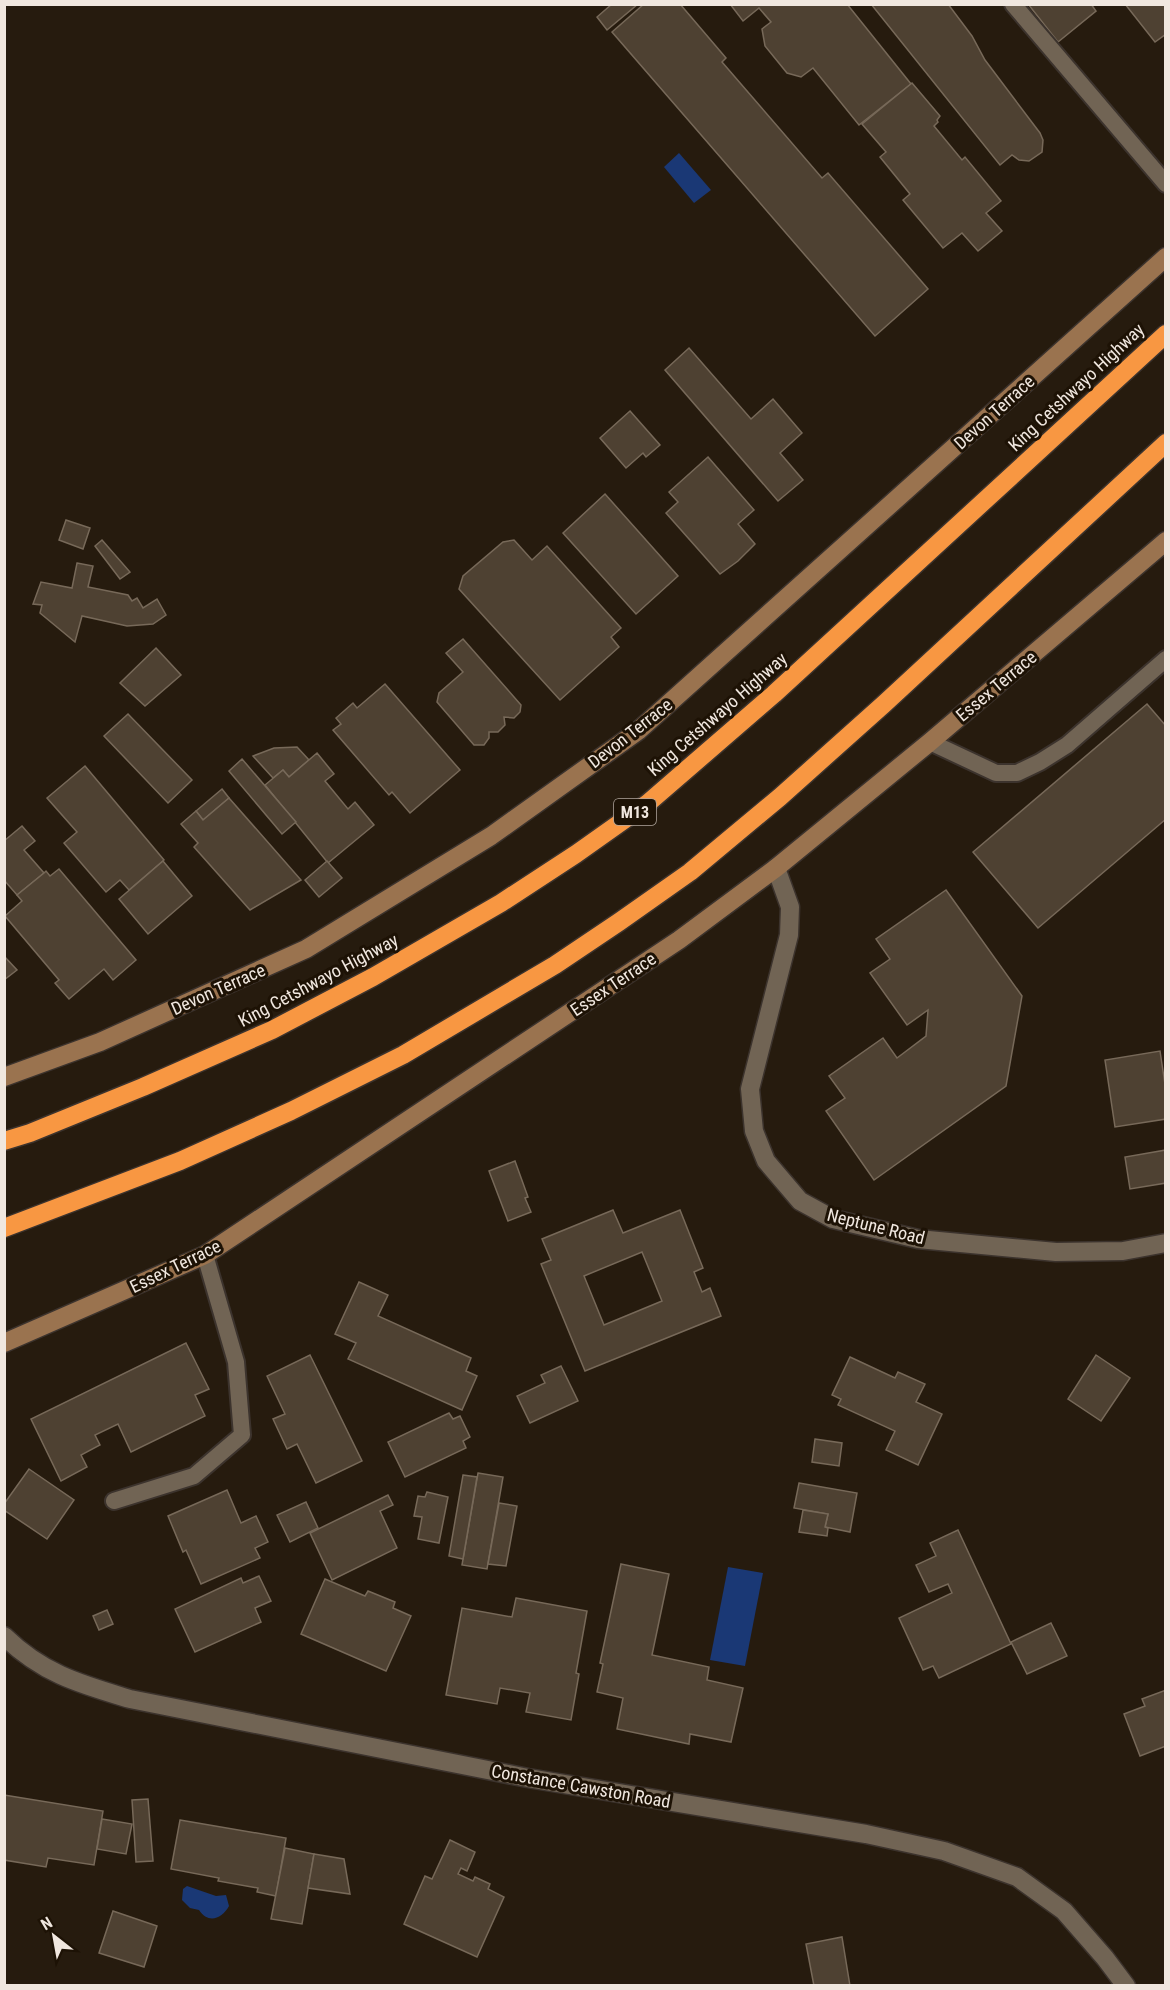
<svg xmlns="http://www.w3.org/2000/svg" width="1170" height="1990" font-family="'Roboto Condensed',sans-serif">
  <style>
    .water { fill: #1a3875 }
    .building { fill: #4e4132; stroke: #776959; stroke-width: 1.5; fill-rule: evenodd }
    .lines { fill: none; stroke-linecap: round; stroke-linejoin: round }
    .lane-casing { stroke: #3c332d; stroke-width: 20 }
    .street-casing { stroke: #3c332d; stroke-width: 21 }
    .secondary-casing { stroke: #3c332d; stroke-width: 21 }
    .highway-casing { stroke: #3c332d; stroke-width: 21 }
    .lane { stroke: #716454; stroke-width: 16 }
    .street { stroke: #716454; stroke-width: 18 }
    .secondary { stroke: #9a734f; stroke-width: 18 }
    .highway { stroke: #f89742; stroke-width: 18 }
    .labels { text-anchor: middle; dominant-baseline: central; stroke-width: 6; stroke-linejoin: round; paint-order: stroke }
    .shield { fill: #1d1205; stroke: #b1a79e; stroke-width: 1.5 }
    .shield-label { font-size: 16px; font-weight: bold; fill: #f0e7df }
    .street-label { font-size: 18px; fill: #f0e7df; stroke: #1d1205 }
  </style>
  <rect width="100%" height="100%" fill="#261b0e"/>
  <g class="water">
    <polygon points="679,153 711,190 694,203 664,167"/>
    <polygon points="728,1567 763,1573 745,1666 710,1660"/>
    <path d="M187,1886L216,1896L226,1895L229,1906C222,1919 208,1924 199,1910L190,1908L182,1900L183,1889Z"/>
  </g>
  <g class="building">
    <polygon points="612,4 638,4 607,30 597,17"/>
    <polygon points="644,4 680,4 726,58 722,62 822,178 828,173 928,289 875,336 612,32"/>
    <polygon points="730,4 847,4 911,84 859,125 813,68 801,77 787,73 765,46 762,29 771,22 759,8 743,21"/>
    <polygon points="871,4 948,4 972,36 985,60 1040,133 1043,140 1042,152 1029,161 1019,160 1012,155 1000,165"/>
    <polygon points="1028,4 1091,4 1096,11 1058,42"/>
    <polygon points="1125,4 1166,4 1166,34 1155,42"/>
    <polygon points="912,83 940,116 937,120 938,122 934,126 962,160 965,157 1001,201 986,213 1002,231 978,251 962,233 943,248 903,200 910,194 880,157 886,152 862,124"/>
    <polygon points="689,348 751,419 773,399 802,433 780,453 803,480 778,501 665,370"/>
    <polygon points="630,411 660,445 646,457 643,453 626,468 600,438"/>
    <polygon points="708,457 754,510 738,524 755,544 738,561 720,574 666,513 678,502 669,492"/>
    <polygon points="605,494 678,576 636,614 563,533"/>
    <polygon points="66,520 90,528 83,549 59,540"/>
    <polygon points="102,540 130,572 120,579 95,546"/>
    <polygon points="514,540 532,560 547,546 621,628 611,637 619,647 560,700 459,589 463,576 503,542"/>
    <polygon points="77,563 93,566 88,587 128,595 132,601 137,598 143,608 157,599 166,615 153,624 127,626 82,616 75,642 40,613 42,605 33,604 41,582 72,588"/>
    <polygon points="463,639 521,705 520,712 514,718 504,717 505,725 498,732 489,732 489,738 484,745 474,745 437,702 439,693 463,672 446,653"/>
    <polygon points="156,648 181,675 145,706 120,683"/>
    <polygon points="385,684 460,770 410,813 392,792 389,795 333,730 341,724 336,718 353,703 357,708"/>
    <polygon points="1147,704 1166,726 1166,819 1038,928 973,852"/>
    <polygon points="128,714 192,780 168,803 104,736"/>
    <polygon points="297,747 309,760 289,777 283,770 273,778 253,756 274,748"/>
    <polygon points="317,753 334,774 325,781 348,809 355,802 374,825 328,863 265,785 283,770 289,777"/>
    <polygon points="242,759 296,822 282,834 229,771"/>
    <polygon points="85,766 164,860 129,890 120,880 106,892 64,843 77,832 47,798"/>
    <polygon points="222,789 229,798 203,820 196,811"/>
    <polygon points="229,798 301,880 250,910 194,847 198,843 181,824 196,811 203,820"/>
    <polygon points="22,826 35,841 24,850 44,873 17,895 4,880 4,841"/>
    <polygon points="163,861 192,896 148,934 119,899"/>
    <polygon points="327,861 342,878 319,897 305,880"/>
    <polygon points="59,869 136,960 113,980 104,969 69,999 55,983 59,980 5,916 22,901 17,895 44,873 46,871 50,876"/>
    <polygon points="946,890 1022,996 1006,1086 874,1180 826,1111 845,1098 829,1076 883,1038 897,1058 926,1036 928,1010 907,1025 870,973 890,959 876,939"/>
    <polygon points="4,956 17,970 4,980"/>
    <polygon points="1160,1051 1166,1091 1166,1119 1115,1127 1105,1060"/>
    <polygon points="1166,1150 1166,1183 1130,1189 1125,1157"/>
    <polygon points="515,1161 528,1197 525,1198 531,1212 508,1221 489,1171"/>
    <path d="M613,1210L623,1233L680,1210L703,1268L694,1272L702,1292L710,1288L721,1316L585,1371L541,1264L551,1260L542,1239ZM642,1252L662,1301L604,1325L584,1276Z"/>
    <polygon points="359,1282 388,1295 378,1316 471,1358 466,1371 477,1376 462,1410 348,1359 356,1343 335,1334"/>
    <polygon points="186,1343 209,1389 195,1395 205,1416 131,1452 118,1424 95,1435 100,1445 81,1455 87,1467 61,1481 31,1419"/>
    <polygon points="310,1355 362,1461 316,1483 297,1444 287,1449 273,1419 285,1414 267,1376"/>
    <polygon points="1096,1355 1130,1378 1101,1421 1068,1399"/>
    <polygon points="850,1357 895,1378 898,1372 925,1384 916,1402 942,1414 918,1465 886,1450 895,1431 838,1405 841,1399 832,1395"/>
    <polygon points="561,1366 578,1401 530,1423 517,1396 545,1383 541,1375"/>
    <polygon points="449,1413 453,1419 460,1416 470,1437 463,1441 466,1448 405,1477 388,1442"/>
    <polygon points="815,1439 842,1443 839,1466 812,1462"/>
    <polygon points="29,1469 74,1500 47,1539 4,1510 4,1504"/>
    <polygon points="478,1473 503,1477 487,1569 462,1565"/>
    <polygon points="463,1475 477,1477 463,1559 449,1556"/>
    <polygon points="799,1483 857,1493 850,1532 825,1527 828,1514 794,1508"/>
    <polygon points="227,1490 241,1523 256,1516 268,1542 255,1548 260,1558 201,1584 186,1550 183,1552 168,1516"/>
    <polygon points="427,1492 448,1497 439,1543 418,1539 422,1517 414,1516 418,1496 425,1497"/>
    <polygon points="388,1495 393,1505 380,1511 397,1548 332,1580 310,1533"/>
    <polygon points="306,1502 318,1528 290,1542 277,1515"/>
    <polygon points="499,1503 517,1506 506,1566 488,1564"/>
    <polygon points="803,1510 828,1514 825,1527 828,1528 827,1536 799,1532"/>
    <polygon points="958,1530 1011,1644 939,1678 933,1666 923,1670 899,1618 952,1593 948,1584 929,1592 916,1565 936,1556 930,1543"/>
    <polygon points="621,1564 669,1574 652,1655 709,1667 707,1680 743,1688 731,1742 690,1734 689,1744 617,1729 623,1698 597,1692 603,1664 600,1663"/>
    <polygon points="259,1576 271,1601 255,1608 261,1622 195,1652 175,1609 241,1578 243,1583"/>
    <polygon points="325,1579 365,1596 368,1591 395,1602 393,1608 411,1616 386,1671 301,1634"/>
    <polygon points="516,1598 587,1611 576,1673 579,1674 571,1720 526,1712 530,1693 500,1688 497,1704 446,1695 462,1608 512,1617"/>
    <polygon points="107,1610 113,1624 99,1630 93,1616"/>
    <polygon points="1051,1623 1067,1656 1027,1674 1011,1642"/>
    <polygon points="1166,1690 1166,1746 1140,1756 1124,1714 1145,1706 1142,1699"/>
    <polygon points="4,1795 103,1811 94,1865 48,1858 46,1867 4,1860"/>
    <polygon points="148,1799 153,1861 136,1862 132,1800"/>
    <polygon points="102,1819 132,1824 126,1854 97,1849"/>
    <polygon points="180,1820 286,1838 276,1896 257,1892 258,1888 218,1881 219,1878 171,1869"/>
    <polygon points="450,1840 475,1852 467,1871 461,1868 458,1874 473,1881 475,1877 490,1884 488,1889 504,1897 477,1957 404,1924 425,1876 432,1879"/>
    <polygon points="285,1848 314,1854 302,1924 271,1919"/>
    <polygon points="314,1854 344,1859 350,1894 308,1888"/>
    <polygon points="113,1911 157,1926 144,1967 99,1953"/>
    <polygon points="842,1937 850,1986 814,1986 806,1944"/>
  </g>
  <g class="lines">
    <defs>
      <g id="lane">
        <polyline points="1013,4 1166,184"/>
        <polyline points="930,742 996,773 1017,773 1040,762 1067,745 1166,659"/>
        <polyline points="114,1501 194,1476 242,1435 236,1362 205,1255"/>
      </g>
      <g id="street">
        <polyline points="776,868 790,907 789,935 750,1089 754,1131 766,1161 800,1201 833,1219 918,1239 1056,1252 1123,1251 1166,1243"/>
        <path d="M4,1636C43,1674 80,1684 130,1699L528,1778L866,1834L944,1851L1017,1877L1064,1911L1105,1958L1126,1986"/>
      </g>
      <g id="secondary">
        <polyline points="4,1077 100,1042 306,949 491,836 638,731 1166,257"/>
        <polyline points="4,1343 205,1255 679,940 776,868 930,742 1166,541"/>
      </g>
      <g id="highway">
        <polyline points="4,1141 30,1133 143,1087 272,1030 373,977 501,903 576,854 648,803 774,694 1166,334"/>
        <polyline points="4,1228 180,1161 291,1111 403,1055 555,965 619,922 690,872 780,797 884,704 1166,443"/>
      </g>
    </defs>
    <use href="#lane" class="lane-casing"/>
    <use href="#street" class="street-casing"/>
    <use href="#secondary" class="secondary-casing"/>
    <use href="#highway" class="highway-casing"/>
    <use href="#lane" class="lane"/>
    <use href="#street" class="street"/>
    <use href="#secondary" class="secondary"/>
    <use href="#highway" class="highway"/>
  </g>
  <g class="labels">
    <rect class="shield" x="614" y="799" width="42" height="26" rx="4.5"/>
    <g class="shield-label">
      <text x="635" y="812">M13</text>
    </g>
    <g class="street-label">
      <text transform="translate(1076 387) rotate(-43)">King Cetshwayo Highway</text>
      <text transform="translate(994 412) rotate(-42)">Devon Terrace</text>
      <text transform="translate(996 686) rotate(-40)">Essex Terrace</text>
      <text transform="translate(717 714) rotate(-41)">King Cetshwayo Highway</text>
      <text transform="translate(630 733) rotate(-38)">Devon Terrace</text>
      <text transform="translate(318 980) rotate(-28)">King Cetshwayo Highway</text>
      <text transform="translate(613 984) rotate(-34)">Essex Terrace</text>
      <text transform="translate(218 989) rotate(-24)">Devon Terrace</text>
      <text transform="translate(876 1226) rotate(14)">Neptune Road</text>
      <text transform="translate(175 1266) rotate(-26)">Essex Terrace</text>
      <text transform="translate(581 1786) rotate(10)">Constance Cawston Road</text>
    </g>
  </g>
  <rect width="1170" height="1990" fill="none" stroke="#f0e7df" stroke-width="12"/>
  <g transform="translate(54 1936) rotate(329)" stroke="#1d1205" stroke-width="4.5" paint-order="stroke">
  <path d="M0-4.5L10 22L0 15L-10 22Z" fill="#f0e7df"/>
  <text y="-9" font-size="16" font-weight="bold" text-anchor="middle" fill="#f0e7df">N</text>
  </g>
</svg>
